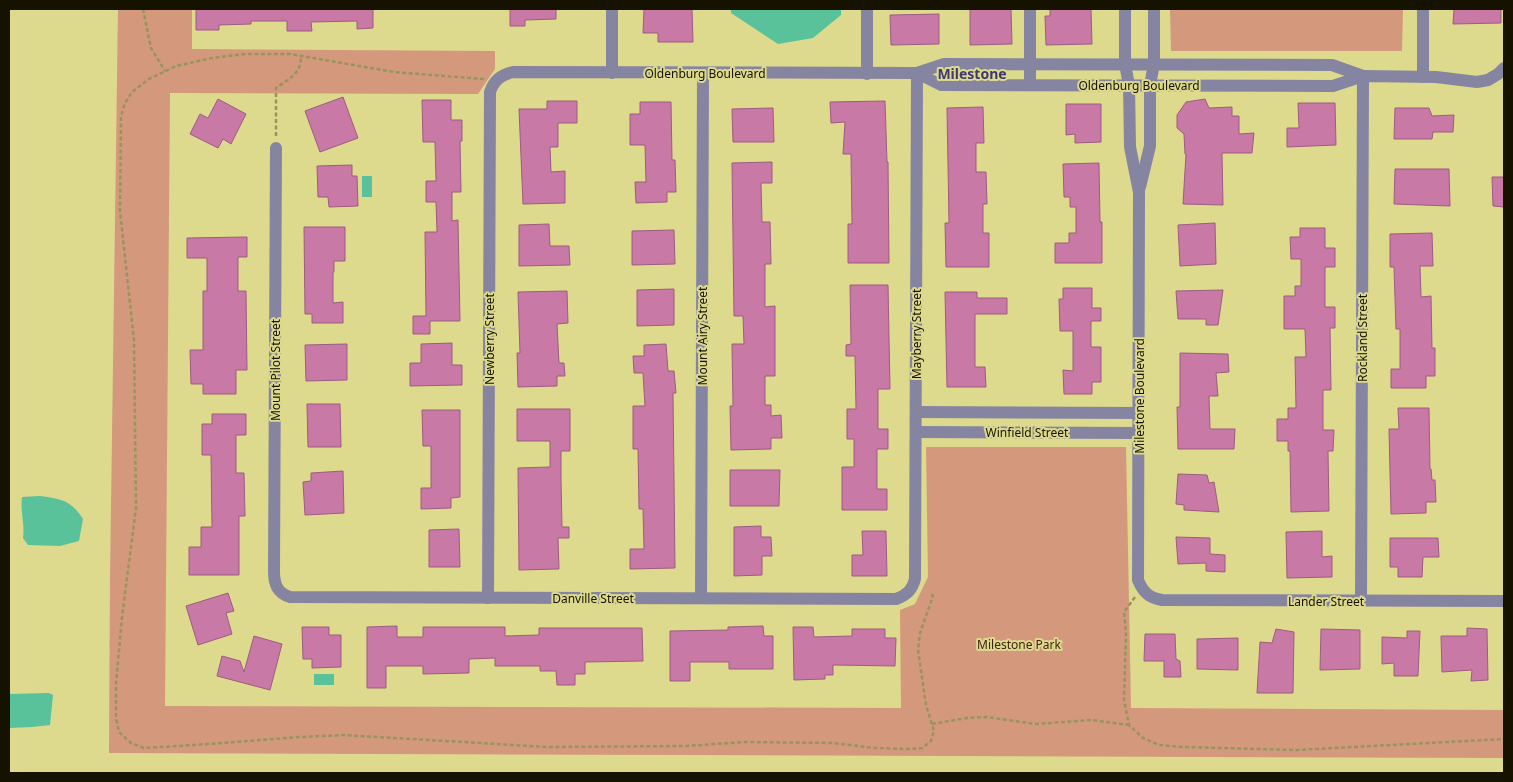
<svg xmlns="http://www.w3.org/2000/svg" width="1513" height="782" font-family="'Noto Sans',sans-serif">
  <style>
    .green { fill: #d4987d }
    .water { fill: #5ac29a }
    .building { fill: #c879a5; stroke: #9d5c80 }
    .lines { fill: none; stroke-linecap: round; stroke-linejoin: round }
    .path { stroke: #98955c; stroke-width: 2.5; stroke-dasharray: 4 2.5; stroke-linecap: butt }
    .minor { stroke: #8585a2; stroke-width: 12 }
    .labels { text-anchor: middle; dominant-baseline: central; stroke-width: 4; stroke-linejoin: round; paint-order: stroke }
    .street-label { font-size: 12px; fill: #151300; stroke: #ddd98d }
    .park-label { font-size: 12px; fill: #422110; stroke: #ddd98d }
    .neighbourhood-label { font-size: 14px; font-weight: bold; fill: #3f3874; stroke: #ddd98d }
  </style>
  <rect width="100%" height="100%" fill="#ddd98d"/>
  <g class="green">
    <polygon points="118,9 192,9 192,49 495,51 495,69 478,94 170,93 165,706 901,708 900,610 915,604 928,577 926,447 1126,447 1131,708 1504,710 1504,758 109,753 110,578"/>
    <polygon points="1170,9 1403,9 1402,51 1171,51"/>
  </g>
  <g class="water">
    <polygon points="731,9 841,9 841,15 813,38 778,44 731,13"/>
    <rect x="362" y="176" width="10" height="21"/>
    <path d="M40,496C61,499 71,500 83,519L79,541L60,546L28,545L23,538C25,524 20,511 22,497Z"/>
    <rect x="314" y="674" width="20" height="11"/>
    <polygon points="49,693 53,695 50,725 32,727 9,728 9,694"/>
  </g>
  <g class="building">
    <polygon points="196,9 373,9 373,28 357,29 357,21 311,22 312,31 287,31 287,21 251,21 251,24 219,25 219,30 196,30"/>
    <polygon points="510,9 556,9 556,19 525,20 525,26 510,26"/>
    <polygon points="644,9 692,9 693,42 658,42 658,33 643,33"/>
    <polygon points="970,9 1011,9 1012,44 970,45"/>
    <polygon points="1050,9 1091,9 1092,44 1046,45 1045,16 1050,16"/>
    <polygon points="1454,9 1501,9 1501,23 1453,24"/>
    <polygon points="939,14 939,44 891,45 890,15"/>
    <polygon points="343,97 358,138 320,152 305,111"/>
    <polygon points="218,99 246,114 231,144 223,139 218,148 190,134 200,114 208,118"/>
    <polygon points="1205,99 1209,108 1232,107 1232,116 1239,116 1239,134 1254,133 1252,153 1222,153 1223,205 1183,204 1186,154 1185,154 1184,134 1177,128 1177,115 1186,102"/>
    <polygon points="422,100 451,100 451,120 462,120 462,141 460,141 461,192 452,192 452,221 458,220 460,321 430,321 430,334 413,334 413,316 426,316 425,232 437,232 436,202 426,202 426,181 436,181 435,142 423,142"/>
    <polygon points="547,101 577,101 577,123 558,123 558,147 550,147 551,172 565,171 565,203 523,204 519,109 547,109"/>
    <polygon points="885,101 887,162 888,162 889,263 848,263 848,224 852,224 851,154 843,154 845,122 831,123 830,102"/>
    <polygon points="640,102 671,102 672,160 675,160 676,192 667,192 667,202 636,203 635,182 646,182 645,145 630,145 630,114 640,114"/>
    <polygon points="1298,103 1335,103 1336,145 1287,147 1287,128 1299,128"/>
    <polygon points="1066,104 1101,104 1101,142 1075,143 1075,134 1066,135"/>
    <polygon points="983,107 984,143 976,143 976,172 986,172 987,204 983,204 983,233 989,233 989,267 946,267 945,223 949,223 947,108"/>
    <polygon points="773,108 774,142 733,142 732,109"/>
    <polygon points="1395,108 1429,108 1432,116 1454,115 1453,132 1433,132 1432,139 1394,139"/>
    <polygon points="772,162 772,183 761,183 762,222 770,222 771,264 765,264 765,307 775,306 775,376 765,376 765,405 771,405 771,416 781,415 782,438 771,438 771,449 731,450 730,406 733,406 732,344 744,344 743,316 734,316 732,163"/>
    <polygon points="1099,163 1100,222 1102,222 1102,263 1055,263 1055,243 1069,243 1069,233 1076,233 1076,207 1070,207 1070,197 1064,197 1063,164"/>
    <polygon points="352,165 352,176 357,176 358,206 329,207 328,197 318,197 317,166"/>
    <polygon points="1395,169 1449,169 1450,206 1394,204"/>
    <polygon points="1492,177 1504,177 1504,207 1493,206"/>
    <polygon points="1215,223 1216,264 1180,266 1178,225"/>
    <polygon points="549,224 550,246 569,246 570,265 519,266 519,225"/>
    <polygon points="304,227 345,227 345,261 334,261 334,272 333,272 333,303 343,302 343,323 312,323 312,314 305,314"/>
    <polygon points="1300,228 1325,228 1325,248 1335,248 1335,267 1325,267 1325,307 1335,307 1335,328 1330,328 1331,390 1323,390 1323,430 1334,430 1333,451 1328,451 1329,511 1291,512 1290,451 1288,451 1288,441 1277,441 1277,419 1288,419 1288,408 1296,408 1295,357 1306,357 1305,329 1284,329 1284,296 1295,296 1295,286 1301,286 1301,259 1291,259 1290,237 1300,237"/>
    <polygon points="674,230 675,264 632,265 632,231"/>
    <polygon points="1432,233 1433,266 1420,266 1421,297 1431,296 1432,348 1435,348 1435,376 1426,376 1426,388 1391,388 1391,369 1400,369 1400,329 1396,329 1394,267 1390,267 1390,234"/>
    <polygon points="247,237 247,257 238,257 238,291 246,291 247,370 236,370 236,394 203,394 203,384 191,384 190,350 203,350 203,291 207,291 207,258 187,258 187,238"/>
    <polygon points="850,285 888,285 890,389 878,389 878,429 888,429 888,449 877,449 877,489 887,489 887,510 842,510 842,467 854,467 854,439 847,439 847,409 856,409 855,356 846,356 846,345 851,344"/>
    <polygon points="1063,288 1092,288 1092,308 1101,308 1101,321 1091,321 1091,347 1101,347 1101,382 1092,382 1092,394 1064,394 1063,370 1073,371 1073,331 1060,331 1059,299 1063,299"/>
    <polygon points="674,289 674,325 637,326 637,290"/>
    <polygon points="1223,290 1218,325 1206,325 1206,319 1178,319 1176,291"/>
    <polygon points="567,291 568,323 557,324 559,363 564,363 565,376 557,376 557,386 518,387 517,353 520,353 518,292"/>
    <polygon points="945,292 977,292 977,298 1007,298 1007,314 975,314 975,367 985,367 986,387 947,387"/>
    <polygon points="452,343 452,365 462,365 462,385 410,386 410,363 421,363 421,344"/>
    <polygon points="347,344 347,380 306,381 305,345"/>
    <polygon points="666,344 668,371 674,371 676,393 673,393 675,568 630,569 630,549 644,549 643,509 639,509 638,449 633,449 633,406 645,406 643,373 634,373 633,356 644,356 644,345"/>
    <polygon points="1180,353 1228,354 1229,372 1216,373 1218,396 1209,396 1210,429 1235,429 1234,449 1178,449 1177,407 1180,407"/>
    <polygon points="307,404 340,404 341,447 308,447"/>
    <polygon points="1398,408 1429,408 1430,469 1431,469 1432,480 1435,480 1436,502 1426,502 1426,513 1391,514 1389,429 1399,429"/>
    <polygon points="517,409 570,409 570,451 561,451 561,479 562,527 569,527 569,538 558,538 559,569 519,570 518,468 550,467 550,441 517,441"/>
    <polygon points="422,410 460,410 460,497 451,498 451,508 421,509 421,488 431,488 431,446 423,446"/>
    <polygon points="212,414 246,414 246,435 236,435 236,473 244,473 245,516 239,516 239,575 189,575 189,547 201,547 201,527 212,527 211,455 202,455 202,424 212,424"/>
    <polygon points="730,470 780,470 779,506 730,506"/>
    <polygon points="343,471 344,513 305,515 303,482 311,481 311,473"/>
    <polygon points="1178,474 1207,475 1209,483 1214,482 1219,512 1184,510 1184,505 1176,504"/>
    <polygon points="761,526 761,537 771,537 772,556 762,556 762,575 734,576 734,527"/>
    <polygon points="459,529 460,567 429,567 429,530"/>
    <polygon points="862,531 886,531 887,576 852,576 852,555 863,555"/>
    <polygon points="1322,531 1322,557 1332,556 1332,577 1287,578 1286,532"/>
    <polygon points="1176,537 1210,538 1210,554 1225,555 1225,572 1206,571 1206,563 1178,564"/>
    <polygon points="1390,538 1438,538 1439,557 1423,557 1422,577 1398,577 1398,567 1390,567"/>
    <polygon points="228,593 234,611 226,613 232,634 198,645 186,606"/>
    <polygon points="397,626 397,637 423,637 423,627 505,627 505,636 539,635 539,628 642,628 643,661 585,662 585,674 575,674 575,685 557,685 556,671 540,671 540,666 495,666 495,658 469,659 469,673 423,674 423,666 386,666 386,688 367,688 367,627"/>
    <polygon points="763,626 764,636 773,636 773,669 729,669 729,662 690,662 690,681 670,681 670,631 728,630 728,627"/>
    <polygon points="302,627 329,627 329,635 341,635 341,667 312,668 312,659 303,659"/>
    <polygon points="793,627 813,627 814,637 852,636 852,629 885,629 885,638 896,638 895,666 833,665 833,675 825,675 825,679 794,680"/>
    <polygon points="1467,628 1487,629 1488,680 1471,681 1472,670 1442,672 1441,636 1467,636"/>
    <polygon points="1276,629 1294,632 1293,693 1257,693 1260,642 1272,643"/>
    <polygon points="1321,629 1360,630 1360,669 1320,670"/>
    <polygon points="1407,631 1420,631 1418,676 1394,676 1394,663 1382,664 1382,637 1407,638"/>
    <polygon points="1145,634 1175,634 1176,659 1180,661 1181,677 1164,677 1164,661 1144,661"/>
    <polygon points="254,636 282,644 270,690 217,676 222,656 240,661 244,672"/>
    <polygon points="1238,638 1238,670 1197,669 1197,639"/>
  </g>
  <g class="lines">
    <g class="path">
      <polyline points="143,9 151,48 165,71"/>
      <polyline points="484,79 394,72 290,54 246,54 212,58 176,66 149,79 132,92 125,103 121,116 120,211 134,340 136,508 122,617 116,684 116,718 119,732 131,743 144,748 194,745 300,737 343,735 548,747 686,746 745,742 833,743 874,748 907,749 922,748 931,741 934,731 926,705 918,650 920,633 933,596 930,592"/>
      <path d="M276,136V88C290,78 301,74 301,56"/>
      <polyline points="1135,597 1124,612 1126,634 1124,700 1129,725 1143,738 1159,745 1183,747 1296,750 1504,739"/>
      <polyline points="932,724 967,718 986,717 1036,724 1091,720 1129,725"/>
    </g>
    <g class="minor">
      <path d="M1125,9V64L1129,85L1130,147L1139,192L1138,580C1143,592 1149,598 1162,600L1504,601"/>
      <polyline points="612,73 612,9"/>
      <polyline points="917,73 941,85 1333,86 1363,76 1436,77 1477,82 1488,80 1498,74 1504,68"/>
      <polyline points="867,74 867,9"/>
      <polyline points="1423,77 1423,9"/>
      <polyline points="1030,85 1030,9"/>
      <path d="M276,148L274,571C274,584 277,593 290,597L896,599C907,595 912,590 915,579L917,73"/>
      <polyline points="1140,187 1150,146 1150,85 1154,64 1154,9"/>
      <polyline points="916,412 1138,413"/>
      <polyline points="916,432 1138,433"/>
      <path d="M488,598L490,92C494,80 501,75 513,72L917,73L944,64L1332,65L1363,76"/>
      <polyline points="701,598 703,73"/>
      <polyline points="1361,601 1363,76"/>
    </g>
  </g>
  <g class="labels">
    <g class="street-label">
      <text x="705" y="73">Oldenburg Boulevard</text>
      <text x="1139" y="85">Oldenburg Boulevard</text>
      <text transform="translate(916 334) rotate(-90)">Mayberry Street</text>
      <text transform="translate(702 336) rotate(-90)">Mount Airy Street</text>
      <text transform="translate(1362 338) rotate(-90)">Rockland Street</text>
      <text transform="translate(489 339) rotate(-90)">Newberry Street</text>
      <text transform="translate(275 370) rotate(-90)">Mount Pilot Street</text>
      <text transform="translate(1139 396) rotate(-90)">Milestone Boulevard</text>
      <text x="1027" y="432">Winfield Street</text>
      <text x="593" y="598">Danville Street</text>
      <text x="1326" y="601">Lander Street</text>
    </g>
    <g class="park-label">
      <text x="1019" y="644">Milestone Park</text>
    </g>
    <g class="neighbourhood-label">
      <text x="972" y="73">Milestone</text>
    </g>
  </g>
  <rect width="1513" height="782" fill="none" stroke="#151300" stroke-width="20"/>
</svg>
